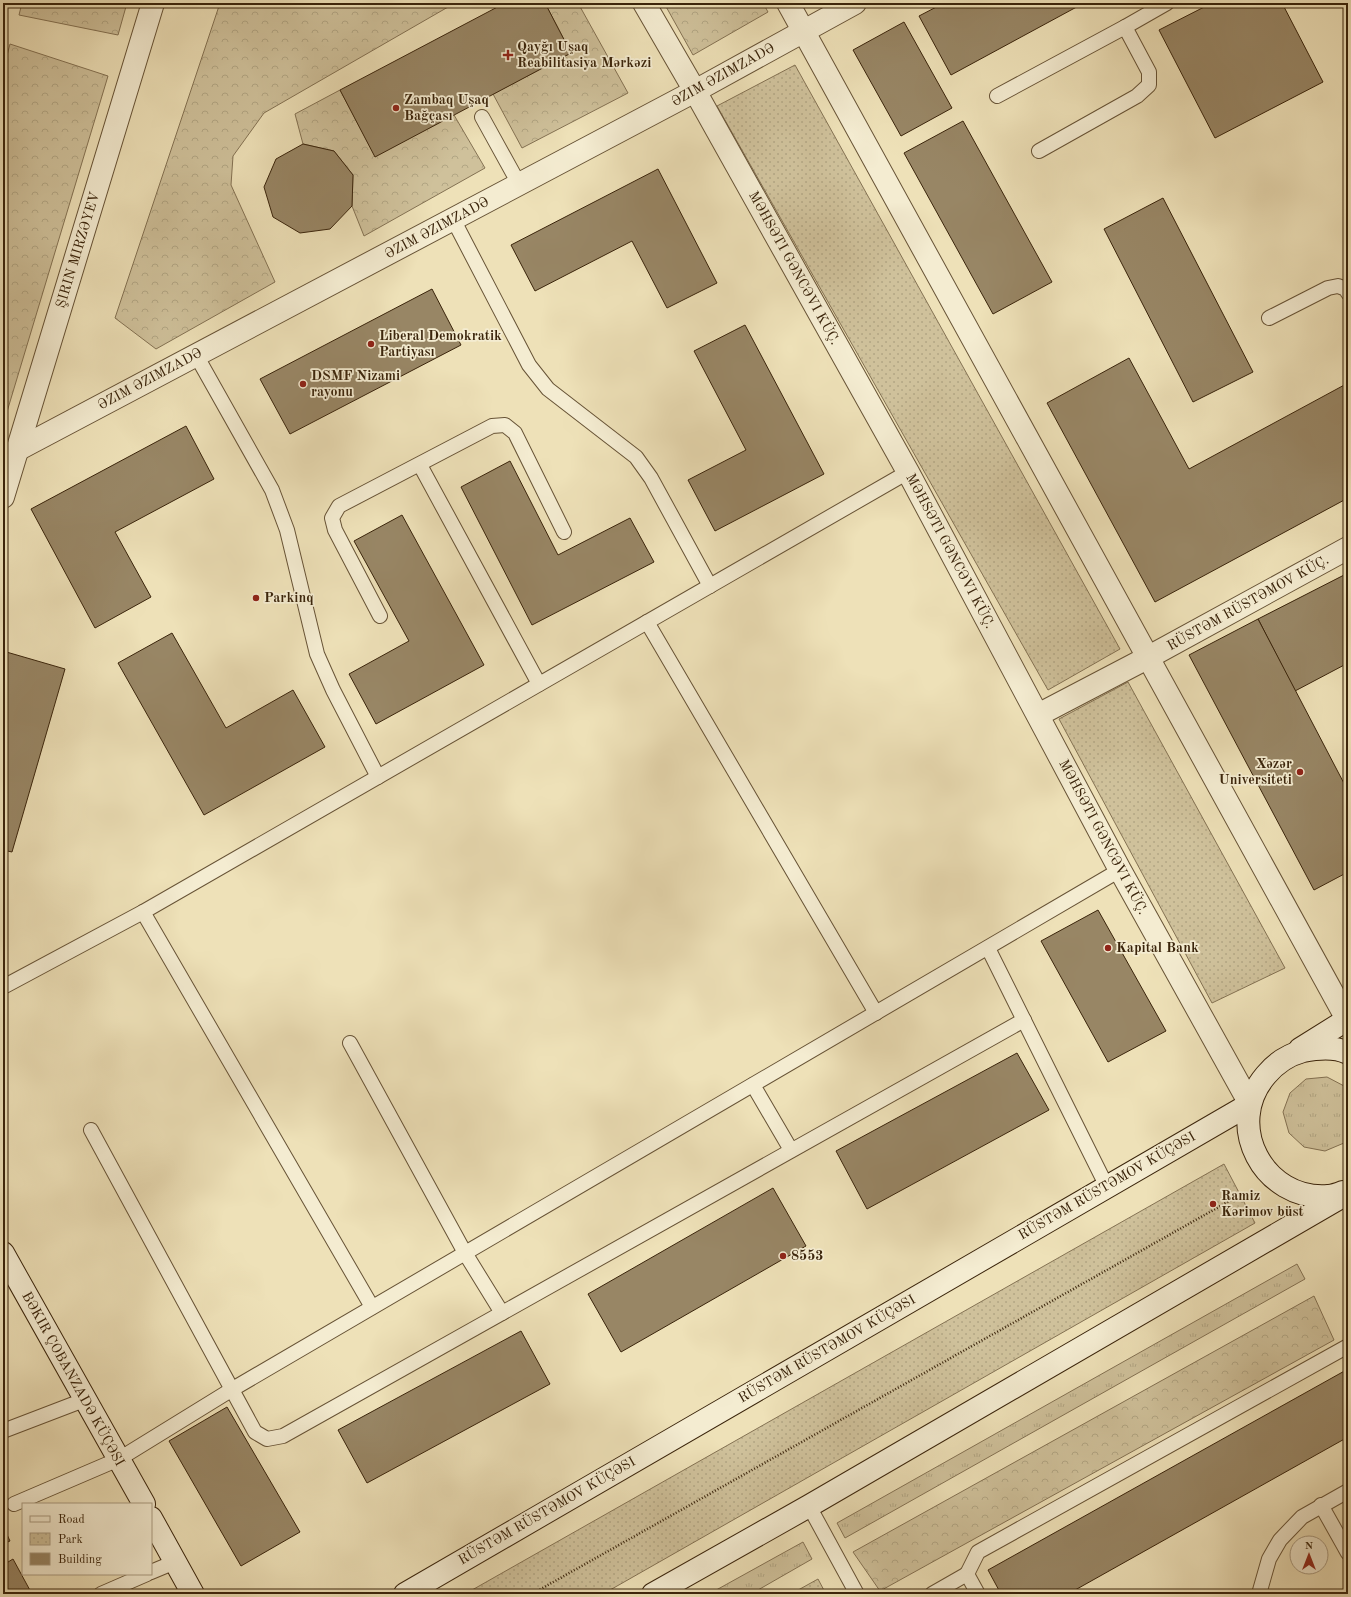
<svg xmlns="http://www.w3.org/2000/svg" width="1351" height="1597" font-family="'Old Standard TT',serif">
  <style>
    .grass { fill: url(#grass-tufts); stroke: #847253 }
    .forest { fill: url(#forest-crowns); stroke: #847253 }
    .park { fill: url(#park-dots); stroke: #847253 }
    .building { fill: #988665; stroke: #3a240b }
    .lines { fill: none; stroke-linecap: round; stroke-linejoin: round }
    .lane-casing { stroke: #675336; stroke-width: 16 }
    .street-casing { stroke: #675336; stroke-width: 24 }
    .secondary-casing { stroke: #3a240b; stroke-width: 24 }
    .path { stroke: #3a240b; stroke-width: 2.5; stroke-dasharray: 1 2; stroke-linecap: butt }
    .lane { stroke: #f4ecd1; stroke-width: 14 }
    .street { stroke: #f4ecd1; stroke-width: 22 }
    .secondary { stroke: #f4ecd1; stroke-width: 22 }
    .poi-dot { fill: #8f2418; stroke: #f4ecd1; stroke-width: 1.5 }
    .labels { text-anchor: middle; dominant-baseline: central; stroke-width: 3.5; stroke-linejoin: round; paint-order: stroke }
    .poi-label { font-size: 14px; font-weight: bold; fill: #3a240b; stroke: #f4ecd1; text-anchor: start }
    .street-label { font-size: 14px; fill: #3a240b; stroke: #f4ecd1 }
  </style>
  <defs>
    <pattern id="grass-tufts" width="24" height="20" patternUnits="userSpaceOnUse"><rect width="24" height="20" fill="#cfc19b"/><path d="M3 7l-1-3M5 7V3M7 7l1-3M15 17l-1-3M17 17v-4M19 17l1-3" fill="none" stroke="#b2a684"/></pattern>
    <pattern id="forest-crowns" width="20" height="18" patternUnits="userSpaceOnUse"><rect width="20" height="18" fill="#cfc19b"/><path d="M2 6a3 3 0 1 1 6 0M12 15a3 3 0 1 1 6 0" fill="none" stroke="#b2a684"/></pattern>
    <pattern id="park-dots" width="8" height="8" patternUnits="userSpaceOnUse"><rect width="8" height="8" fill="#cfc19b"/><path d="M2 2h.1M6 6h.1" fill="none" stroke="#b2a684" stroke-width="1.8" stroke-linecap="round"/></pattern>
  </defs>
  <rect width="100%" height="100%" fill="#eee1b8"/>
  <filter id="stains"><feTurbulence type="fractalNoise" baseFrequency=".005" numOctaves="4"/><feColorMatrix values="0 0 0 0 .2 0 0 0 0 .09 0 0 0 0 .02 0 0 0 .5 -.17"/></filter>
  <radialGradient id="worn" r=".72"><stop offset=".6" stop-color="#630" stop-opacity="0"/><stop offset="1" stop-color="#630" stop-opacity=".3"/></radialGradient>
  <g class="grass">
    <polygon points="1327,1077 1346,1087 1348,1090 1348,1137 1344,1143 1325,1151 1304,1147 1289,1133 1283,1112 1290,1093 1306,1079"/>
    <polygon points="1297,1264 1305,1279 845,1538 837,1523"/>
    <polygon points="803,1542 812,1559 751,1594 709,1594"/>
  </g>
  <g class="forest">
    <polygon points="22,3 127,3 118,35 19,15"/>
    <polygon points="220,3 455,3 264,113 233,156 231,185 275,282 156,349 115,318"/>
    <polygon points="545,3 578,3 628,93 522,148 493,94 571,53"/>
    <polygon points="664,3 763,3 768,12 693,55"/>
    <polygon points="10,44 108,76 3,425 3,71"/>
    <polygon points="340,90 375,156 454,115 485,168 364,236 352,206 353,175 334,151 303,144 295,114"/>
    <polygon points="1314,1296 1334,1340 880,1591 853,1552"/>
  </g>
  <g class="park">
    <polygon points="795,65 1120,649 1048,690 717,106"/>
    <polygon points="1128,682 1285,968 1212,1003 1059,719"/>
    <polygon points="1224,1164 1255,1223 603,1594 465,1594"/>
    <polygon points="818,1579 826,1594 791,1594"/>
  </g>
  <g class="building">
    <polygon points="505,3 545,3 571,53 375,157 340,90"/>
    <polygon points="944,3 1084,3 951,75 919,16"/>
    <polygon points="1212,3 1282,3 1323,82 1215,138 1159,30"/>
    <polygon points="904,22 952,108 901,136 853,50"/>
    <polygon points="963,121 1052,282 993,314 904,153"/>
    <polygon points="303,144 334,151 353,175 352,206 330,229 300,233 273,217 264,187 276,159"/>
    <polygon points="658,169 717,283 667,308 632,241 535,291 511,245"/>
    <polygon points="1163,198 1253,372 1193,402 1104,229"/>
    <polygon points="432,289 461,345 290,434 260,379"/>
    <polygon points="745,325 824,474 715,531 688,480 746,450 694,351"/>
    <polygon points="1129,358 1189,469 1348,383 1348,498 1155,602 1047,403"/>
    <polygon points="186,426 214,479 115,532 151,597 95,628 31,509"/>
    <polygon points="510,461 558,555 630,518 654,562 532,625 461,487"/>
    <polygon points="402,515 484,665 376,724 349,674 409,641 354,541"/>
    <polygon points="1348,573 1348,663 1295,691 1258,619"/>
    <polygon points="1258,619 1348,791 1348,872 1314,890 1189,655"/>
    <polygon points="172,633 226,728 293,690 325,747 204,815 118,663"/>
    <polygon points="3,651 65,669 12,852 3,850"/>
    <polygon points="1098,910 1166,1031 1108,1062 1041,941"/>
    <polygon points="1017,1053 1049,1110 867,1209 836,1151"/>
    <polygon points="773,1188 806,1246 621,1352 588,1294"/>
    <polygon points="521,1331 550,1384 367,1483 338,1430"/>
    <polygon points="1348,1369 1348,1437 1068,1594 1001,1594 988,1570"/>
    <polygon points="227,1407 300,1532 241,1566 169,1441"/>
    <polygon points="3,1526 10,1541 3,1544"/>
    <polygon points="13,1559 32,1594 3,1594 3,1565"/>
  </g>
  <g class="lines">
    <defs>
      <g id="lane">
        <polyline points="997,96 1125,27"/>
        <polyline points="482,117 519,184"/>
        <polyline points="1039,151 1137,96 1149,85 1149,72 1125,27 1167,3"/>
        <polyline points="453,219 529,365 548,389 636,457 651,478 710,586"/>
        <polyline points="1269,318 1328,288 1338,286 1346,289 1348,293"/>
        <polyline points="196,355 272,490 287,530 317,654 333,690 378,777"/>
        <polyline points="420,465 539,684"/>
        <polyline points="380,616 335,530 332,518 339,506 492,426 505,425 515,433 564,532"/>
        <polyline points="647,622 876,1013"/>
        <polyline points="143,912 372,1307"/>
        <polyline points="988,948 1107,1187"/>
        <polyline points="3,987 143,912 908,472"/>
        <polyline points="350,1043 465,1253 502,1313"/>
        <polyline points="753,1085 791,1150"/>
        <polyline points="91,1130 255,1432 267,1439 283,1436 1024,1020"/>
        <polyline points="3,1431 84,1400"/>
        <polyline points="14,1504 119,1459 231,1390 1120,870"/>
        <polyline points="1321,1505 1348,1553"/>
        <polyline points="809,1506 857,1594"/>
        <polyline points="151,1572 175,1562"/>
        <polyline points="101,1594 147,1574"/>
        <polyline points="932,1594 967,1574"/>
        <polyline points="978,1594 967,1574 978,1552 1348,1346"/>
        <polyline points="1259,1594 1269,1559 1280,1540 1302,1517 1348,1491"/>
      </g>
      <g id="street">
        <polyline points="644,3 695,91 908,472 1120,870 1250,1104"/>
        <polyline points="788,3 1348,1021"/>
        <polyline points="17,450 695,91 855,3"/>
        <polyline points="3,497 153,3"/>
        <polyline points="1038,715 1147,658 1348,548"/>
      </g>
      <g id="secondary">
        <polyline points="1300,1049 1348,1019"/>
        <path d="M1343,1192C1338,1194 1333,1196 1328,1196C1264,1201 1223,1125 1266,1075C1276,1063 1288,1055 1303,1051C1318,1048 1334,1046 1348,1053"/>
        <polyline points="3,1253 144,1504"/>
        <polyline points="151,1518 193,1594"/>
        <polyline points="405,1594 1250,1104"/>
        <polyline points="653,1594 809,1506 1348,1193"/>
      </g>
    </defs>
    <use href="#lane" class="lane-casing"/>
    <use href="#street" class="street-casing"/>
    <use href="#secondary" class="secondary-casing"/>
    <polyline class="path" points="532,1594 1240,1195"/>
    <use href="#lane" class="lane"/>
    <use href="#street" class="street"/>
    <use href="#secondary" class="secondary"/>
  </g>
  <g class="poi-dot">
    <path d="M506 49h4v4h4v4h-4v4h-4v-4h-4v-4h4z"/>
    <circle cx="396" cy="108" r="4"/>
    <circle cx="371" cy="344" r="4"/>
    <circle cx="303" cy="384" r="4"/>
    <circle cx="256" cy="598" r="4"/>
    <circle cx="1300" cy="772" r="4"/>
    <circle cx="1108" cy="948" r="4"/>
    <circle cx="1213" cy="1204" r="4"/>
    <circle cx="783" cy="1256" r="4"/>
  </g>
  <g class="labels">
    <g class="poi-label">
      <text x="517" y="47">Qayğı Uşaq<tspan x="517" dy="16">Reabilitasiya Mərkəzi</tspan></text>
      <text x="404" y="100">Zambaq Uşaq<tspan x="404" dy="16">Bağçası</tspan></text>
      <text x="379" y="336">Liberal Demokratik<tspan x="379" dy="16">Partiyası</tspan></text>
      <text x="311" y="376">DSMF Nizami<tspan x="311" dy="16">rayonu</tspan></text>
      <text x="264" y="598">Parkinq</text>
      <text x="1292" y="764" text-anchor="end">Xəzər<tspan x="1292" dy="16">Universiteti</tspan></text>
      <text x="1116" y="948">Kapital Bank</text>
      <text x="1221" y="1196">Ramiz<tspan x="1221" dy="16">Kərimov büst</tspan></text>
      <text x="791" y="1256">8553</text>
    </g>
    <g class="street-label">
      <text transform="translate(723 75) rotate(-29)">ƏZIM ƏZIMZADƏ</text>
      <text transform="translate(437 228) rotate(-28)">ƏZIM ƏZIMZADƏ</text>
      <text transform="translate(78 250) rotate(-73)">ŞIRIN MIRZƏYEV</text>
      <text transform="translate(794 268) rotate(61)">MƏHSƏTI GƏNCƏVI KÜÇ.</text>
      <text transform="translate(150 379) rotate(-28)">ƏZIM ƏZIMZADƏ</text>
      <text transform="translate(950 551) rotate(62)">MƏHSƏTI GƏNCƏVI KÜÇ.</text>
      <text transform="translate(1248 603) rotate(-29)">RÜSTƏM RÜSTƏMOV KÜÇ.</text>
      <text transform="translate(1103 837) rotate(62)">MƏHSƏTI GƏNCƏVI KÜÇ.</text>
      <text transform="translate(1107 1186) rotate(-30)">RÜSTƏM RÜSTƏMOV KÜÇƏSI</text>
      <text transform="translate(827 1349) rotate(-30)">RÜSTƏM RÜSTƏMOV KÜÇƏSI</text>
      <text transform="translate(73 1379) rotate(61)">BƏKIR ÇOBANZADƏ KÜÇƏSI</text>
      <text transform="translate(547 1511) rotate(-30)">RÜSTƏM RÜSTƏMOV KÜÇƏSI</text>
    </g>
  </g>
  <rect width="1351" height="1597" fill="none" stroke="#eee1b8" stroke-width="16"/>
  <rect x="4" y="4" width="1343" height="1589" fill="none" stroke="#3a240b" stroke-width="2"/>
  <rect x="8" y="8" width="1335" height="1581" fill="none" stroke="#3a240b"/>
  <rect x="22" y="1503" width="130" height="72" fill="#f4ecd1" stroke="#aa9c82"/>
  <rect x="30" y="1516" width="20" height="6" fill="#f4ecd1" stroke="#aa9c82"/>
  <text x="58" y="1523" font-size="12" fill="#3a240b">Road</text>
  <rect x="30" y="1533" width="20" height="12" fill="url(#park-dots)" stroke="#aa9c82"/>
  <text x="58" y="1543" font-size="12" fill="#3a240b">Park</text>
  <rect x="30" y="1553" width="20" height="12" fill="#988665" stroke="#aa9c82"/>
  <text x="58" y="1563" font-size="12" fill="#3a240b">Building</text>
  <g transform="translate(1309 1555)"><circle r="19" fill="#f4ecd1" stroke="#aa9c82"/>
  <path d="M0-3L7 15L0 10L-7 15Z" fill="#8f2418"/>
  <text y="-6" font-size="11" font-weight="bold" text-anchor="middle" fill="#3a240b">N</text>
  </g>
  <rect width="100%" height="100%" filter="url(#stains)"/>
  <rect width="100%" height="100%" fill="url(#worn)"/>
</svg>
